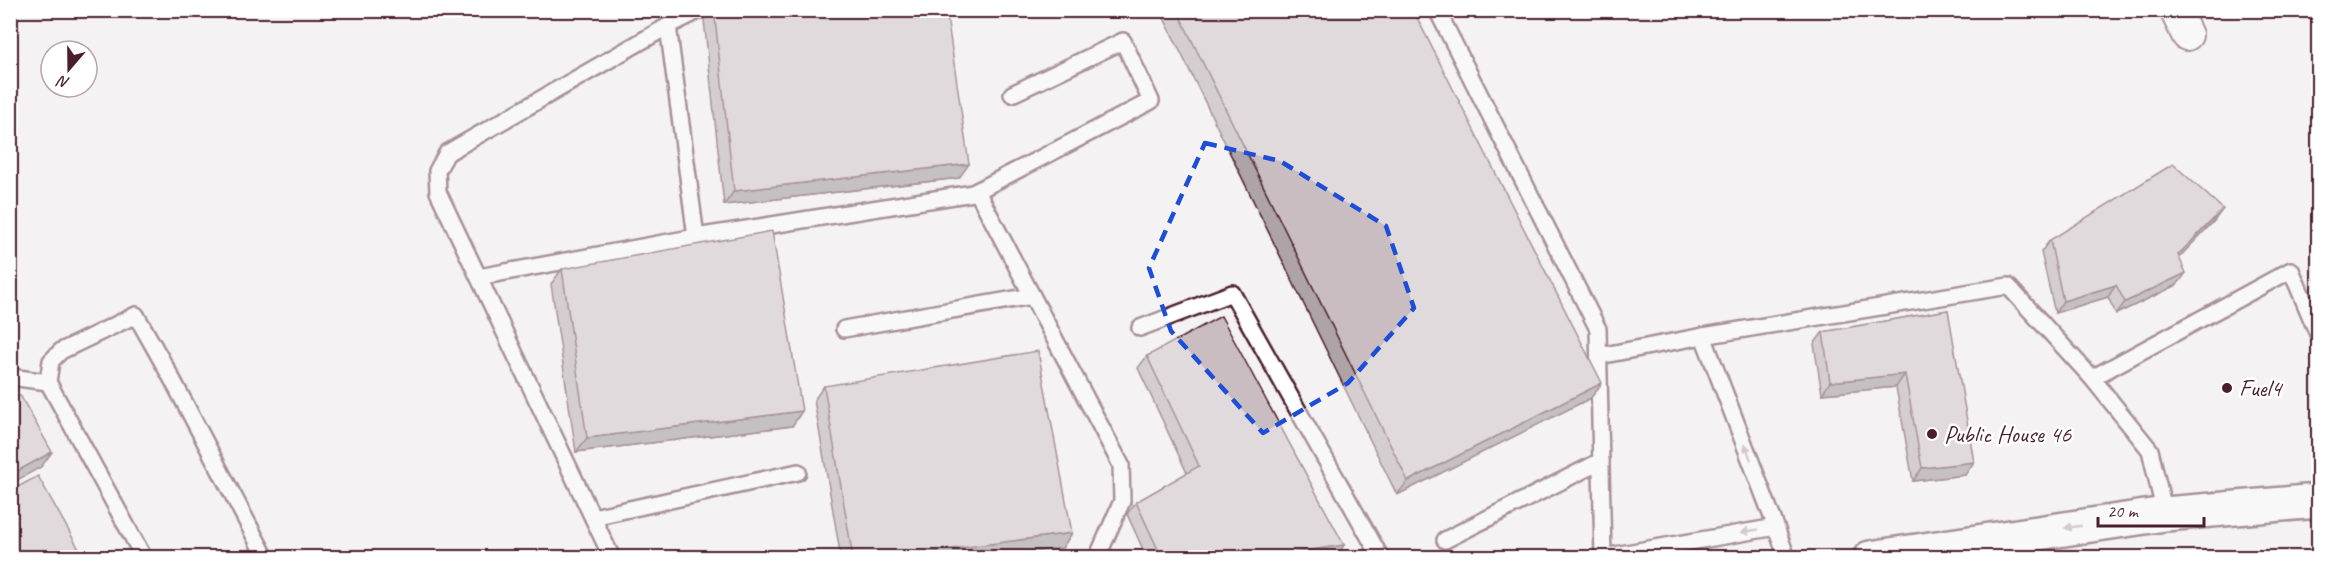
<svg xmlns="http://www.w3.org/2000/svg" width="2329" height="568" font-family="Caveat,sans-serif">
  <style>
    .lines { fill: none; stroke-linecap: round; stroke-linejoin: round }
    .lane-casing { stroke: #4a1f2b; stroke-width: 20 }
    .street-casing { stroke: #4a1f2b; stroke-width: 34 }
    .highway-casing { stroke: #4a1f2b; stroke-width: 38 }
    .lane { stroke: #fff; stroke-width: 15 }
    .street { stroke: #fff; stroke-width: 30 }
    .highway { stroke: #fff; stroke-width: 33 }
    .wall { fill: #aea3a6; stroke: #4a1f2b; stroke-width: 1.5 }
    .shaded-wall { fill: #8d8487; stroke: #4a1f2b; stroke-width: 1.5 }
    .building { fill: #cabdc1; stroke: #4a1f2b; stroke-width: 1.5 }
    .oneway { fill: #ae9aa0 }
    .marked { fill: none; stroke: #1d4ed8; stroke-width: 4.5; stroke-dasharray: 12 8; stroke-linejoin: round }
    .poi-dot { fill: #4a1f2b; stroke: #fff; stroke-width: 2 }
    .labels { text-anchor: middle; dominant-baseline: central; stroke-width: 5; stroke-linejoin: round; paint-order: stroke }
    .poi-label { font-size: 24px; fill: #4a1f2b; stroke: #fff; text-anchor: start }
  </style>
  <rect width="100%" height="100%" fill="#f4f2f2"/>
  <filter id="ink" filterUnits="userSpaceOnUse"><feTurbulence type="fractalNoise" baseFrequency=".0167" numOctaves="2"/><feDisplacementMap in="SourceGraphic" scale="12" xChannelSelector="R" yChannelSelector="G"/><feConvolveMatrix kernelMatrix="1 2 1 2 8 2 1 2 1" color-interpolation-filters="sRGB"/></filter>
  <g filter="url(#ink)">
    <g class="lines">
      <defs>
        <g id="lane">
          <polyline points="1437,10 1598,329 1603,558"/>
          <polyline points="668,26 696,237 973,193 1151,101 1123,41 1012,94"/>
          <polyline points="977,191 1121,465 1122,501 1097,558"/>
          <polyline points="479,277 696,237"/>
          <polyline points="1140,328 1232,293 1381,558"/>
          <polyline points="844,329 1032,296"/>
          <polyline points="1703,336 1776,527"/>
          <polyline points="1599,356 1703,336 2008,286 2092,378 2150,450 2165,514"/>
          <polyline points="10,377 48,382"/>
          <polyline points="2092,378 2291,270 2318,334"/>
          <polyline points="593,517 798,472"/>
          <polyline points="1445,540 1601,461"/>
          <polyline points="1603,557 1776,527 1787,558"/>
          <polyline points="144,558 48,382 51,361 61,351 136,315 171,377 266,558"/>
          <polyline points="612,558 438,192 437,171 447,153 668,26 700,10"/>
        </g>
        <polyline id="street" points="2175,10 2187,35"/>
        <polyline id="highway" points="1870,558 2165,514 2318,501"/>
      </defs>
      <use href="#lane" class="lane-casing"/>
      <use href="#street" class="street-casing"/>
      <use href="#highway" class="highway-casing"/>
      <use href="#lane" class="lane"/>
      <use href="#street" class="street"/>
      <use href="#highway" class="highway"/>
    </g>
    <g class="wall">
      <polygon points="710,10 946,10 959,178 724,205 704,20"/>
      <polygon points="1160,10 1413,10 1591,398 1397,495"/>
      <polygon points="2214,221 2179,257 2177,285 2116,314 2108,297 2055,313 2041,252 2050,240"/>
      <polygon points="562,269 802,411 792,426 576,452 551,284"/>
      <polygon points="1948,310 1965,475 1913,481 1896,387 1822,394 1814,344 1823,332"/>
      <polygon points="1147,356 1344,545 1335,558 1147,558 1127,514 1136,502 1187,473 1138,368"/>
      <polygon points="824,386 1072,533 1062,548 987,558 841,558 814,400"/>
    </g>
    <g class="shaded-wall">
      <polygon points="969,164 959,178 724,205 734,191"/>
      <polygon points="2223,209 2214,221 2170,267 2178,255"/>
      <polygon points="2186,273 2177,285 2116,314 2125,302"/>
      <polygon points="2116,285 2108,297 2055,313 2063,301"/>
      <polygon points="1905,374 1896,387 1822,394 1830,382"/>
      <polygon points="1602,383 1591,398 1397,495 1408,481"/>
      <polygon points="802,411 792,426 576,452 587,438"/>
      <polygon points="52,452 41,467 10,484 10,475"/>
      <polygon points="1974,462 1965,475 1913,481 1922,468"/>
      <polygon points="1072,533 1062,548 987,558 884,558"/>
      <polygon points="1344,545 1335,558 1257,558"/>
    </g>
    <g class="building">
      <polygon points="714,10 946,10 969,164 734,191"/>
      <polygon points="1177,10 1413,10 1602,383 1408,481"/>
      <polygon points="2173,164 2223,209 2178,255 2186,273 2125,302 2116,285 2063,301 2050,240"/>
      <polygon points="772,231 802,411 587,438 562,269"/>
      <polygon points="1948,310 1974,462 1922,468 1905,374 1830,382 1823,332"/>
      <polygon points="1221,316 1344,545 1257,558 1162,558 1136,502 1199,466 1147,356"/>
      <polygon points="1038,351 1072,533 884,558 853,558 824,386"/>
      <polygon points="20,395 52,452 10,475 10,400"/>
      <polygon points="38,476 84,558 10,558 10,478 16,488"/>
    </g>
    <defs><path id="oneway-solid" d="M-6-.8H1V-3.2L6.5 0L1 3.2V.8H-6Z" transform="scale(1.5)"/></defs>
    <g class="oneway">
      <use href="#oneway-solid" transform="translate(1748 452) rotate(-110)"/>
      <use href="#oneway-solid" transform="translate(2073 527) rotate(172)"/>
      <use href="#oneway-solid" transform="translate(1750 531) rotate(170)"/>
    </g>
  </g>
  <path d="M0 0H2329V568H0ZM1205,143L1280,161L1386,226L1414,308L1348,383L1263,433L1171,331L1149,268Z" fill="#f4f2f2" fill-opacity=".55" fill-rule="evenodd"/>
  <path class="marked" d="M1205,143L1280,161L1386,226L1414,308L1348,383L1263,433L1171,331L1149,268Z"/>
  <g class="poi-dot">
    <circle cx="2227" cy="388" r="6"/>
    <circle cx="1932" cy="434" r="6"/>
  </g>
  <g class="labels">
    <g class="poi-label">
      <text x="2239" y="388">Fuel4</text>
      <text x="1944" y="434">Public House 46</text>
    </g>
  </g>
  <rect width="2329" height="568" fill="none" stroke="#fff" stroke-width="36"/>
  <rect x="18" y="18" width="2293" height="532" fill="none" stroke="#4a1f2b" stroke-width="2" filter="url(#ink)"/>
  <g transform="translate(69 69) rotate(200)"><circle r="28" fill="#ffffff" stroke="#b7a5aa" stroke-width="1.5"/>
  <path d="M0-4.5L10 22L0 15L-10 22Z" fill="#4a1f2b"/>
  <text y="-9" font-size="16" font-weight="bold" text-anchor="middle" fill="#4a1f2b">N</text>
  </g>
  <path d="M2098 517v9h106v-9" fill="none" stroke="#4a1f2b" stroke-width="3"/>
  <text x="2107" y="517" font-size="18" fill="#4a1f2b" stroke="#ffffff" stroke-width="4.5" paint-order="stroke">20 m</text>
</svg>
